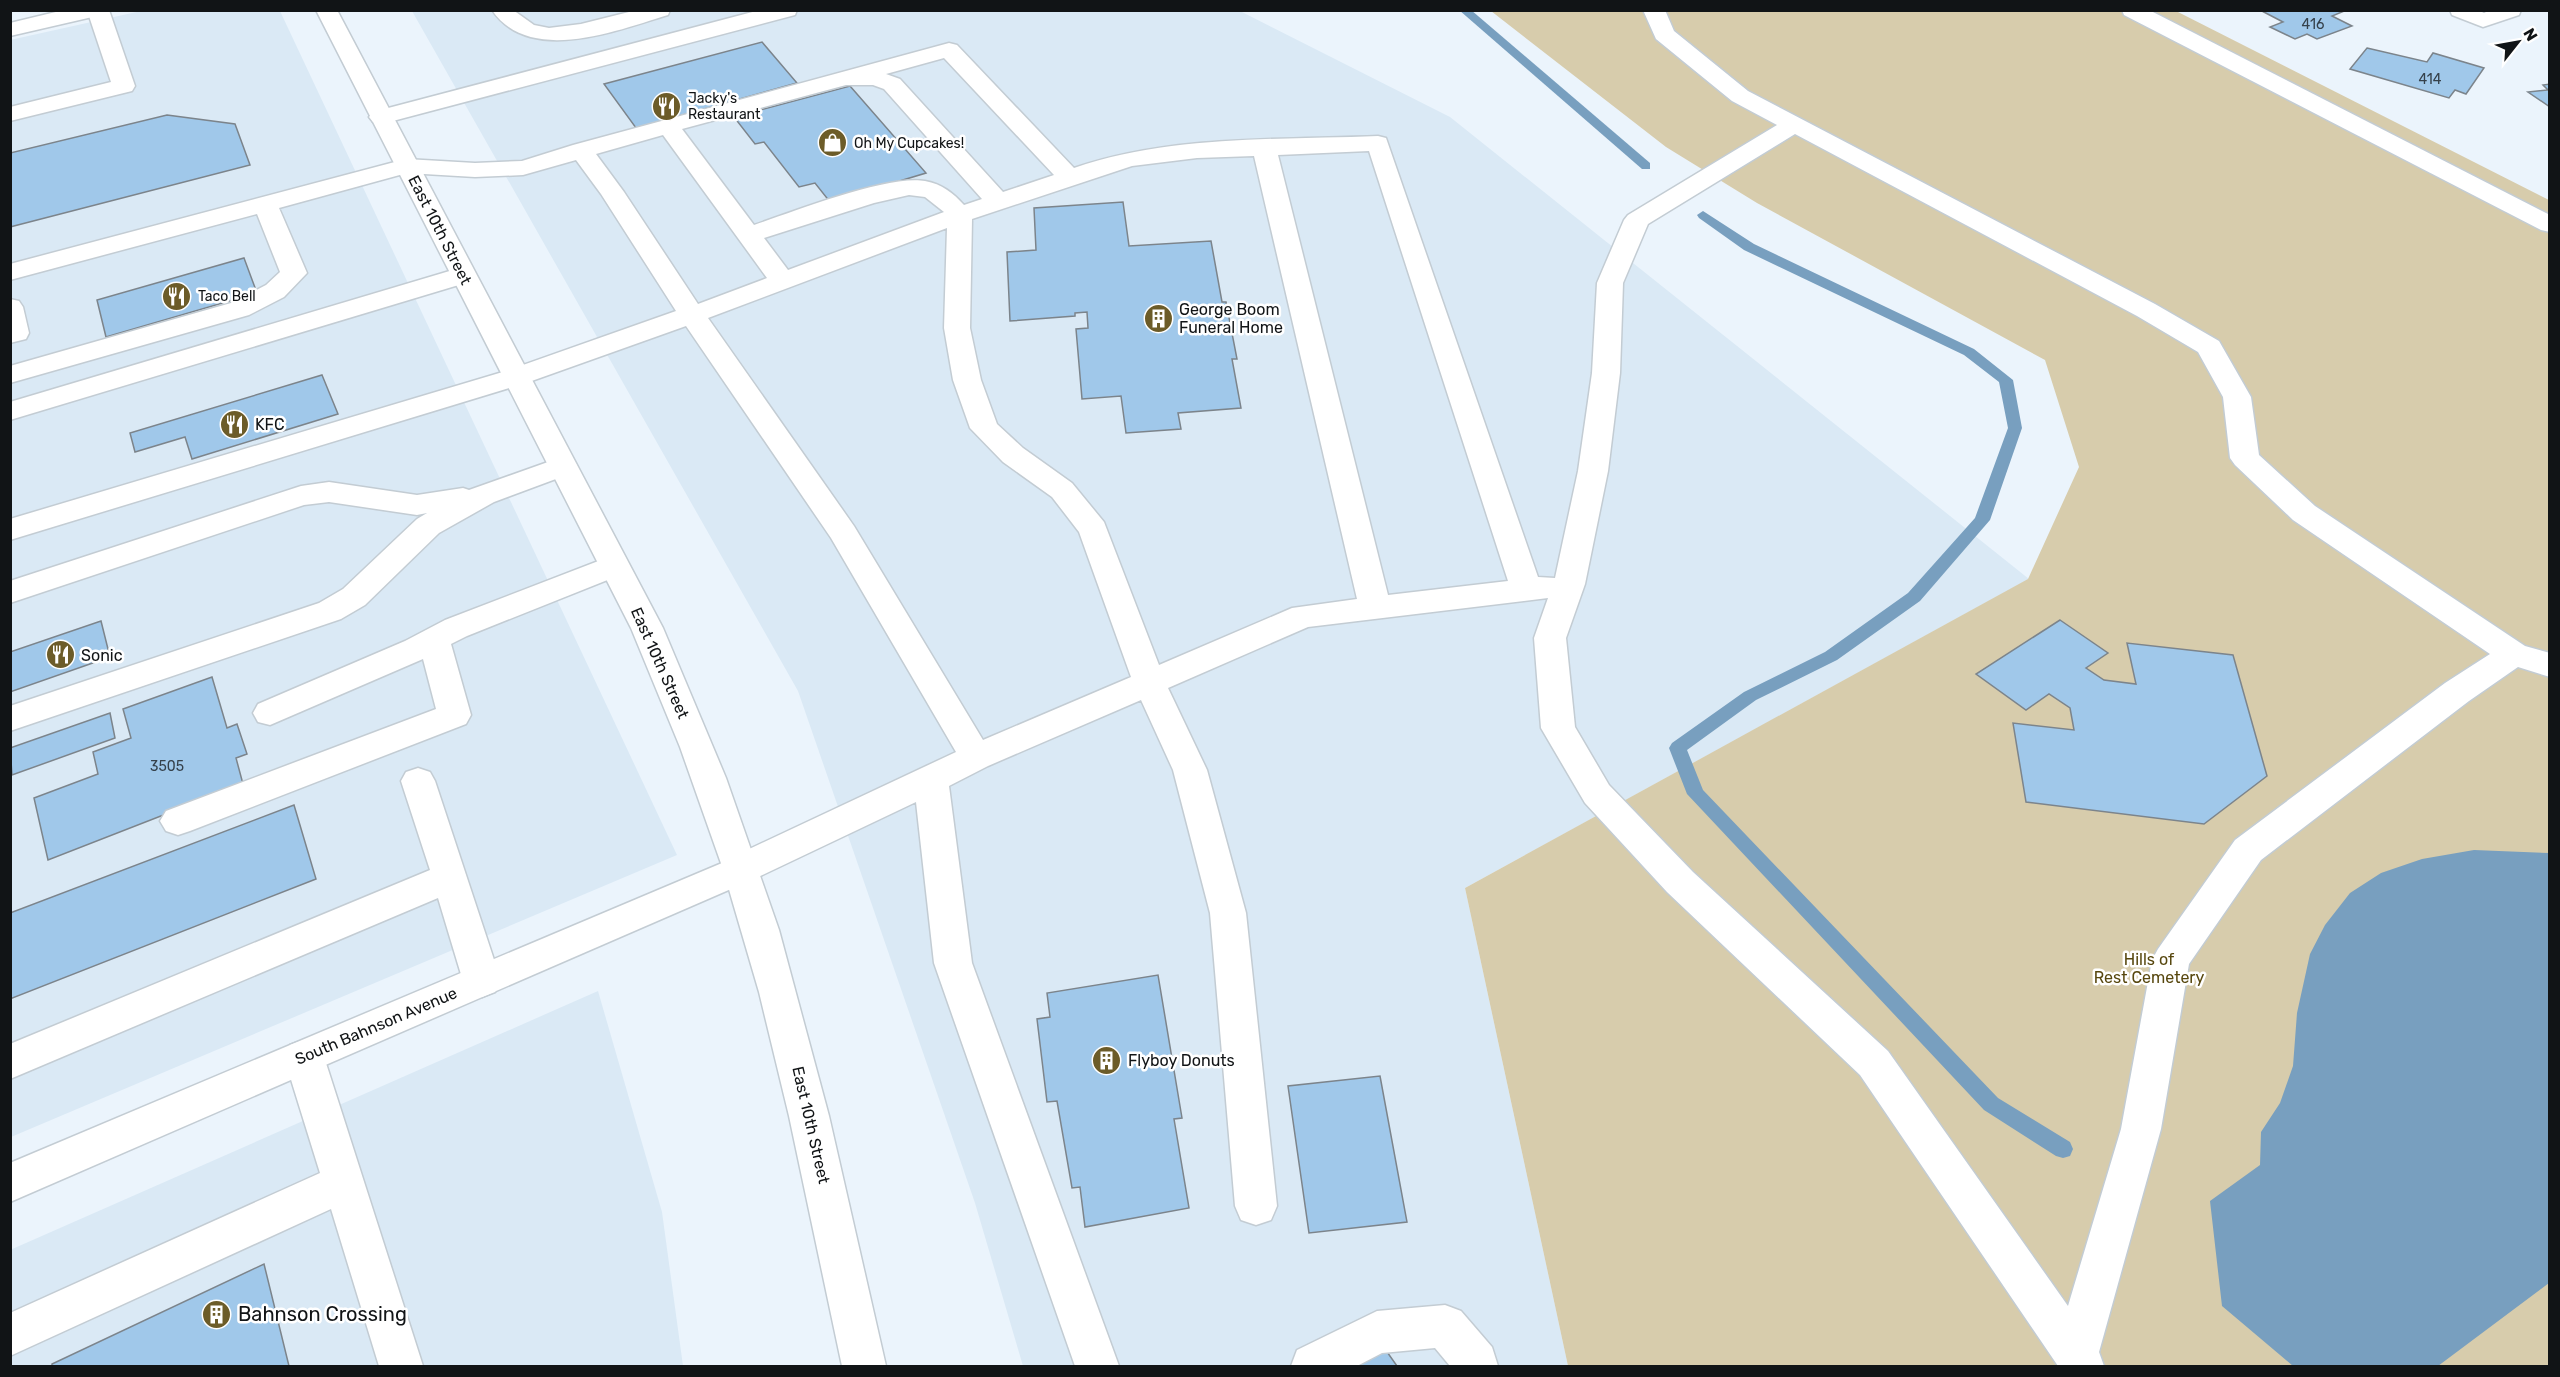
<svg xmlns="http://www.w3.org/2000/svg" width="2560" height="1377" font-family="Rubik,sans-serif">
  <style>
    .built { fill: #dae9f5 }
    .green { fill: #d7ccac }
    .water { fill: #789fbf }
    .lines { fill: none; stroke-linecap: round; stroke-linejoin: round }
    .stream { fill: #789fbf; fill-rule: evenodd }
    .building { fill: #a0c8ea; stroke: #7c848b; stroke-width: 1.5 }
    .lane-casing { stroke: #c3ccd3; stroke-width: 3 }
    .street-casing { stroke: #c3ccd3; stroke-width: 3 }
    .secondary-casing { stroke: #c3ccd3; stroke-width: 3 }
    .primary-casing { stroke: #c3ccd3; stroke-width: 3 }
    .lane { fill: #fff; fill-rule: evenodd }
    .street { fill: #fff; fill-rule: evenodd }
    .secondary { fill: #fff; fill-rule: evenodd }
    .primary { fill: #fff; fill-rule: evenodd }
    .labels { text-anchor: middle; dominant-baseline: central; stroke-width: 5; stroke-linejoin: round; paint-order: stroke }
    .number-label { font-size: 14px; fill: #35414b }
    .far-poi-label { font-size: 14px; fill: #111416; stroke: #fff; text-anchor: start }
    .street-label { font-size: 16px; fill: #111416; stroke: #fff }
    .poi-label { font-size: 16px; fill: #111416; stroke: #fff; text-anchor: start }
    .park-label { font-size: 16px; fill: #57470e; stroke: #fff }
    .near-poi-label { font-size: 20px; fill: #111416; stroke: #fff; text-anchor: start }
  </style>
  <rect width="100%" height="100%" fill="#ebf4fc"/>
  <g class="built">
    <polygon points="141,11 280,11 677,855 11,1137 10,40"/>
    <polygon points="412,11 1240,11 1450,117 2029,579 1465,888 1568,1366 1023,1366 975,1203 798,691"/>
    <polygon points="598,991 662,1212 683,1366 11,1366 10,1250"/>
  </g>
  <polygon class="green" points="1491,11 2176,11 2549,200 2549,1366 1568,1366 1465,888 2028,579 2079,467 2045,360 1757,203 1666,147"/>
  <polygon class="water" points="2474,850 2549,853 2549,1283 2438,1366 2293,1366 2222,1306 2210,1201 2260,1165 2261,1132 2280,1103 2293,1066 2297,1013 2310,954 2325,925 2350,893 2381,873 2422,859"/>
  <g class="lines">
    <g class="stream">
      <polygon points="1459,10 1471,10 1650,163 1650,169 1642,169"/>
      <polygon points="1703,211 1754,244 1974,349 2013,380 2022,428 1990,520 1920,601 1837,660 1756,700 1687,750 1703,790 1998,1098 2070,1142 2073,1149 2070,1156 2063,1158 2056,1156 1984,1110 1687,794 1669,748 1672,743 1744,692 1825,652 1908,593 1975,518 2008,428 1999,382 1964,355 1744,250 1699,218 1697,215"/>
    </g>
  </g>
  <g class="building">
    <polygon points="2260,10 2338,10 2342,12 2332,16 2352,26 2317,39 2307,34 2295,39 2270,27 2283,22"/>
    <polygon points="762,42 797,83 636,128 604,84"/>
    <polygon points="2367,48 2427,62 2433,53 2484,68 2466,94 2455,90 2449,98 2350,69"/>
    <polygon points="2550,84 2550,107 2528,92 2548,90 2543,85"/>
    <polygon points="850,86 926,173 830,202 815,183 799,187 764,142 755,144 734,117"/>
    <polygon points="167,115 235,124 250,165 10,227 10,153"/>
    <polygon points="1123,202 1129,246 1211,241 1222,302 1226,302 1237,359 1232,359 1241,408 1178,413 1181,429 1126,433 1121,396 1082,399 1076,329 1088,328 1087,312 1075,313 1075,316 1010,321 1007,252 1036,250 1034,208"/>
    <polygon points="244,258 257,293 106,337 97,300"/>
    <polygon points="322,375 338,414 192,459 185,437 135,452 130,433"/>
    <polygon points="2060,620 2108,653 2086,668 2104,680 2136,684 2127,643 2233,655 2267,776 2204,824 2026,802 2013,723 2074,730 2070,708 2049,694 2026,710 1976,674"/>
    <polygon points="101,621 110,657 10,692 10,652"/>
    <polygon points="212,677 227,728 237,724 247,754 236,758 243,784 48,860 34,798 98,774 93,752 131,738 123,709"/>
    <polygon points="110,713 115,738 12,775 10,748"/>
    <polygon points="294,805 316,879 10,999 10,913"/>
    <polygon points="1158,975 1182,1118 1174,1119 1189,1208 1085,1227 1080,1187 1072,1188 1057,1101 1047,1102 1037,1019 1050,1017 1047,993"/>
    <polygon points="1380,1076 1407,1222 1309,1233 1288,1086"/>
    <polygon points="264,1264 289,1366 52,1366 52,1364"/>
    <polygon points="1385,1349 1397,1366 1357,1366"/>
  </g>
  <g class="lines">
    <defs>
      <g id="lane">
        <polygon points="87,10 109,10 135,86 132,91 10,121 10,107 111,82"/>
        <path d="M492,10H513L534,25L549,28L581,24L637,10H670L668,15C616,31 529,65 492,10Z"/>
        <polygon points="760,10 797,10 795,15 389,122 381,124 373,122 369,117 373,112"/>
        <path d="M1643,10H1665L1674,31L1748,91L2155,304L2219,341L2251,397L2259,455L2315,506L2525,646L2550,653V677L2518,667L2469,701L2261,860L2189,964L2161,1129L2099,1352L2104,1366H2058L1860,1075L1667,892L1585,803L1541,728L1534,638L1548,598L1308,627L1168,688L1207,770L1246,913L1277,1206L1271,1220L1256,1225L1241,1220L1235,1206L1210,913L1173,770L1141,700L988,766L949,786L972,963L1119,1366H1075L934,963L916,802L754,879L741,883L728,879L723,869L728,859L956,752L831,538L686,326L526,383L10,540V519L506,371L676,311L601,194L576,160L523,175L475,177L407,173L279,208L307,273L284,297L249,315L10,383V366L231,303L266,285L280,272L257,214L10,280V264L406,159L475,163L522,161L573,145L949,43L957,45L1074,168C1171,135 1277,140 1378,136L1386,138L1538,577L1555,578L1578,471L1592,373L1597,283L1624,220L1628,215L1777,125L1732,101L1656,39ZM944,58L1054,175L1003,192L900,79L886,74ZM846,85H873L884,89L982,199L964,205C953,193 942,184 925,181C889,174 792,212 754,225L682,129ZM1795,134L2137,316L2198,352L2223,397L2230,458L2235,465L2293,520L2490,654L2445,683L2235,840L2158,949L2152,960L2121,1129L2068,1306L1888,1051L1693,872L1609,785L1575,727L1566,638L1585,584L1608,471L1620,373L1623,283L1648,224ZM663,135L767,278L698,304L624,192L596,154ZM1369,151L1508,581L1388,595L1278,155ZM1254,156L1357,599L1292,608L1159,665L1104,522L1072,483L1023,448L997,424L981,380L970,328L972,219L1132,166L1197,158ZM909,195L925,197L944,212L788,270L764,238L874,203ZM947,228L944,328L953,380L970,428L1003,462L1052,497L1079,532L1131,677L983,740L854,526L708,318Z"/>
        <polygon points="2122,10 2149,10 2550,215 2550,232 2541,230 2124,15"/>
        <polygon points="463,267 472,269 476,275 472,281 10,420 10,402"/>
        <polygon points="10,299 19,301 23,307 29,333 26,339 10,343"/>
        <polygon points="562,457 572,459 577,466 572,473 494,502 439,533 365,605 341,619 10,731 10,706 319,603 343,589 417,519 427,513 417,515 329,502 304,505 10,603 10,581 301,486 329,482 417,495 463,488 469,490"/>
        <polygon points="614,555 625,559 629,566 625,573 467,636 451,644 471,715 466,724 190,831 178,835 166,831 160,821 166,811 436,709 423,659 270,725 258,722 253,713 258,704 405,641 445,620"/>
        <polygon points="418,768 430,772 435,781 501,981 495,992 482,997 469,992 463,981 438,898 10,1079 10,1044 430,870 401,781 406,772"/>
        <polygon points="304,1040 318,1045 324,1057 423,1366 379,1366 331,1209 10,1356 10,1313 320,1173 284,1057 290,1045"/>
        <polygon points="1445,1305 1461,1311 1492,1347 1498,1366 1450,1366 1435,1348 1382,1353 1357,1366 1291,1366 1297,1350 1377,1311"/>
      </g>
      <g id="street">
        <polygon points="64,10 103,10 101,15 10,36 10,23"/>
        <polygon points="2450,10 2478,10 2484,13 2490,10 2521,10 2519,15 2483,27 2452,15"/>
      </g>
      <polygon id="secondary" points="741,855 754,859 759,869 754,879 10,1202 10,1163"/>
      <polygon id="primary" points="316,10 337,10 663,628 726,778 779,930 829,1116 886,1366 842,1366 789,1116 759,992 723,869 680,747 631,628"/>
    </defs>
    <use href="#lane" class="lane-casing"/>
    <use href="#street" class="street-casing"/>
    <use href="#secondary" class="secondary-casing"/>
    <use href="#primary" class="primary-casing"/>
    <use href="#lane" class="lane"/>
    <use href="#street" class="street"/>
    <use href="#secondary" class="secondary"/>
    <use href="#primary" class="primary"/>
  </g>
  <defs>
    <symbol id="restaurant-disc" viewBox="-11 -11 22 22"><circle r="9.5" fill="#6c5c29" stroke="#fff"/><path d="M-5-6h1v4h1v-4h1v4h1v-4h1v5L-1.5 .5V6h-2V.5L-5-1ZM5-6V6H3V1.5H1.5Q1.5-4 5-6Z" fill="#fff"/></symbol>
    <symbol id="shop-disc" viewBox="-11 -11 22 22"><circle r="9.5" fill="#6c5c29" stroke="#fff"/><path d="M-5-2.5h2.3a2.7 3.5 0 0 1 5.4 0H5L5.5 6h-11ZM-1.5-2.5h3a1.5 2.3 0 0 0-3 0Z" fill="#fff"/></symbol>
    <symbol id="building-disc" viewBox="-11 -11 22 22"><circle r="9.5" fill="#6c5c29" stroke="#fff"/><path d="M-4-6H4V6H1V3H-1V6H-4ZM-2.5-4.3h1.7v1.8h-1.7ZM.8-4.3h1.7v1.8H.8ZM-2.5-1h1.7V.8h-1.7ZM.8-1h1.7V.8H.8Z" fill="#fff"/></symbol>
  </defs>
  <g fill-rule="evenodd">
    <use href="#restaurant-disc" x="650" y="90" width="33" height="33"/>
    <use href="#shop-disc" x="816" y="126" width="33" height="33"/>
    <use href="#restaurant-disc" x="160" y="280" width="33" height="33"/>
    <use href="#building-disc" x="1142" y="302" width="33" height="33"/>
    <use href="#restaurant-disc" x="218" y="408" width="33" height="33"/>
    <use href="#restaurant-disc" x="44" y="638" width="33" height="33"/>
    <use href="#building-disc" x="1090" y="1044" width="33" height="33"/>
    <use href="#building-disc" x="200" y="1298" width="33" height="33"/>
  </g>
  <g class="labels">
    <g class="number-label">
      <text x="2313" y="24">416</text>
      <text x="2430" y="79">414</text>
      <text x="167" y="766">3505</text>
    </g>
    <g class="far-poi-label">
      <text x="688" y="98">Jacky's<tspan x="688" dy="16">Restaurant</tspan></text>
      <text x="854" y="143">Oh My Cupcakes!</text>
      <text x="198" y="296">Taco Bell</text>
    </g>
    <g class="street-label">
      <text transform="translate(440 230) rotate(63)">East 10th Street</text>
      <text transform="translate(660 663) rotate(66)">East 10th Street</text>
      <text transform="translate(376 1026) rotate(-23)">South Bahnson Avenue</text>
      <text transform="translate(811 1125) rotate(77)">East 10th Street</text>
    </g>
    <g class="poi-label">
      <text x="1179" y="309">George Boom<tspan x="1179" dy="18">Funeral Home</tspan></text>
      <text x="255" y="424">KFC</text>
      <text x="81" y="655">Sonic</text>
      <text x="1128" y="1060">Flyboy Donuts</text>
    </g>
    <g class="park-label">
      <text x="2149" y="959">Hills of<tspan x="2149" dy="18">Rest Cemetery</tspan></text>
    </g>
    <g class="near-poi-label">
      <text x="238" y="1314">Bahnson Crossing</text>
    </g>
  </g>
  <rect width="2560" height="1377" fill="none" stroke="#111416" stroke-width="24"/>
  <g transform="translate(2518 42) rotate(59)" stroke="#ffffff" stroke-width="4.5" paint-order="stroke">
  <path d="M0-4.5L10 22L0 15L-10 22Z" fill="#111416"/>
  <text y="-9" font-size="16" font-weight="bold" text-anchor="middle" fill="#111416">N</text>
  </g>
</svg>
